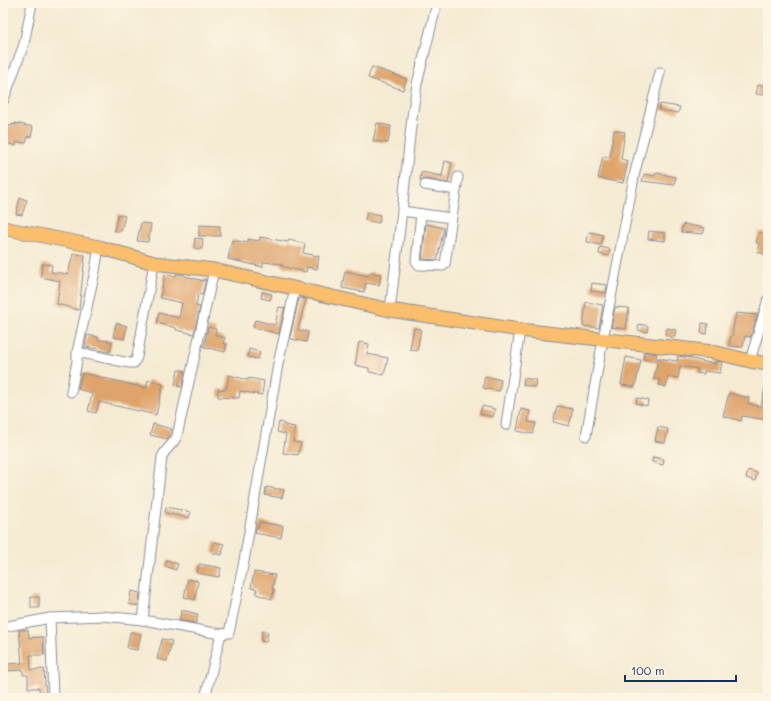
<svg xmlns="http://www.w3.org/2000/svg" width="771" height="701" font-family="Mali,sans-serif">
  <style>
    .building { fill: #dfa46c }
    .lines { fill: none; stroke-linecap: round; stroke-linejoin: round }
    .minor-casing { stroke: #888d98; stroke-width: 11 }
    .highway-casing { stroke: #888d98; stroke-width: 15 }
    .minor { stroke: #fff; stroke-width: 9 }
    .highway { stroke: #fabe6d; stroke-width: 13 }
  </style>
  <rect width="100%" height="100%" fill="#fcf5e5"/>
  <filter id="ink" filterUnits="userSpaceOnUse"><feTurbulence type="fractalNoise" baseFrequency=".025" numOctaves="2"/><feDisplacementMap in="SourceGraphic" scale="8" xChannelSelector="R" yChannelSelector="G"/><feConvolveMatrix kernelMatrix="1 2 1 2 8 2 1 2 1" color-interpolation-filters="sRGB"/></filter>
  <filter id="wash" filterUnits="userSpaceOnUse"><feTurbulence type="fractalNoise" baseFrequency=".012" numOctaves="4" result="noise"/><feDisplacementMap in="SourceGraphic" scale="16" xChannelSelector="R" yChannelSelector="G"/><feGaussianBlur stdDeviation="0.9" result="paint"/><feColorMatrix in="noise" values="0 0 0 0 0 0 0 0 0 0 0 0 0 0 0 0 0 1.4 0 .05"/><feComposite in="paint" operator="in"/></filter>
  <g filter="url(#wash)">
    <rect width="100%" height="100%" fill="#f5ebd3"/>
    <g id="blocks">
      <g class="building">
        <polygon points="372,67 407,79 403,90 368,78"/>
        <polygon points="758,85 765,86 763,95 756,94"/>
        <polygon points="660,104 680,107 678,113 659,110"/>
        <polygon points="15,123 33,127 31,137 28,136 26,143 17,142 16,146 3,142 6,125 12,126 12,124 16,125"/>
        <polygon points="377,123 391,126 388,143 373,141"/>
        <polygon points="614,130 625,132 621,159 628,161 623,183 598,178 603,156 610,157"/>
        <polygon points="445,161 452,163 448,183 426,179 420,180 421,172 442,176"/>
        <polygon points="656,173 676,177 674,185 642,181 644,174 655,176"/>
        <polygon points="20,198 27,200 22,215 16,214"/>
        <polygon points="367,212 380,215 379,223 365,220"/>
        <polygon points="118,214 125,216 121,231 114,231"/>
        <polygon points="141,223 151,224 148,242 137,241"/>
        <polygon points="426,224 444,228 437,260 422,259"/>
        <polygon points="683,224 705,228 703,234 681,232"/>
        <polygon points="199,225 220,226 220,236 199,236"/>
        <polygon points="649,231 665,233 665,241 648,239"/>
        <polygon points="589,232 603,235 601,245 587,242"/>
        <polygon points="759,232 768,234 768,255 757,252 759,243 756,243"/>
        <polygon points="260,237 288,242 289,240 305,244 303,253 319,256 317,269 307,267 306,272 281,266 282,264 263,262 263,267 228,259 232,240 248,243 248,239 259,241"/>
        <polygon points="195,238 203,239 202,249 194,248"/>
        <polygon points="600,247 610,249 608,256 599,254"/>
        <polygon points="73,254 85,255 79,310 57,304 60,281 41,277 42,264 52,265 51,272 68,274"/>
        <polygon points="345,271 368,276 369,272 381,274 379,285 366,283 364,292 342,288"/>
        <polygon points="165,274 175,277 176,274 184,275 184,276 204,281 204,279 206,279 202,295 198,294 196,306 200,307 194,334 176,330 176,328 157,323 159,313 179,318 182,303 160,298"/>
        <polygon points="592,283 607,285 606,293 591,291"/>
        <polygon points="262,292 272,294 270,300 261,298"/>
        <polygon points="299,298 306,299 298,330 308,332 306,342 291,339 291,337 290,337"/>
        <polygon points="586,302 603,305 599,328 583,326"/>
        <polygon points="279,307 285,308 279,334 253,327 255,320 275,325"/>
        <polygon points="615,307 629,308 626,329 611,327"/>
        <polygon points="736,313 757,315 751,337 745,336 743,347 729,346 731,336 732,336"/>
        <polygon points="116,323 127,326 124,339 113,337"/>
        <polygon points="702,323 708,324 707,334 701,333"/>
        <polygon points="639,324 648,326 647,332 638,330"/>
        <polygon points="208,327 216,329 215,335 225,338 223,343 227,344 225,352 204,347"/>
        <polygon points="414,328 421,329 417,351 410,349"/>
        <polygon points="667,328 676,330 674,338 665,335"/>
        <polygon points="87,335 98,337 98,340 112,341 110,352 99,350 99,349 85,347"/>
        <polygon points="359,342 369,344 367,354 388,358 384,375 369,372 369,368 355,365"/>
        <polygon points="249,349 260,352 258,359 248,357"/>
        <polygon points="644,352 657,354 655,362 643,359"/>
        <polygon points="678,356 692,358 692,359 715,364 715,361 722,362 720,373 704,371 704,374 697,373 698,369 680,366 678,378 668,376 666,387 659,385 660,380 654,379 658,358 677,361"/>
        <polygon points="626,357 641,360 635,387 621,385"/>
        <polygon points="178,370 185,371 182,387 175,385"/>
        <polygon points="82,373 146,388 148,380 163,384 156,415 99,402 96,413 88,411 92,393 78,389"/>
        <polygon points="229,375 248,380 249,378 264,381 262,395 240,391 239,398 218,397 218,389 226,390"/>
        <polygon points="485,376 501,380 499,391 483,388"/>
        <polygon points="524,378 536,380 535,387 523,385"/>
        <polygon points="765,388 768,388 768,420 742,416 741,421 723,416 729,393 749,398 748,403 761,407"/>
        <polygon points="637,398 648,400 647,406 636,403"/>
        <polygon points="482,406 495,409 493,417 480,414"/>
        <polygon points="557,406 573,409 569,426 553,422"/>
        <polygon points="521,409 530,411 528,422 536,423 533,434 517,431"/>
        <polygon points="279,422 284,423 284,425 295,427 293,442 301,443 298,455 283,453 286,434 277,432"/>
        <polygon points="153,424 172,429 168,439 150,435"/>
        <polygon points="658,427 668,429 665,443 655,441"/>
        <polygon points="653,457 664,459 663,465 652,462"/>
        <polygon points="748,470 757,473 755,481 746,478"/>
        <polygon points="266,487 284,490 282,498 265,495"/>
        <polygon points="166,507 191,512 189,518 165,513"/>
        <polygon points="260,522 283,526 281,538 255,533 256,528 258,528"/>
        <polygon points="214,542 224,544 222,555 212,553"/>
        <polygon points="167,560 178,564 176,570 165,566"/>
        <polygon points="199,564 221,568 219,577 197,573"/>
        <polygon points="254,572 275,575 272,589 274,589 272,599 256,594 257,589 251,588"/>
        <polygon points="188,579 198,581 195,600 184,597"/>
        <polygon points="131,591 140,593 139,606 129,604"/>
        <rect x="31" y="597" width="8" height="11"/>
        <polygon points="182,610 198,614 196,623 179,620"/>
        <polygon points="19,630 28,630 29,638 43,637 44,655 30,655 31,670 44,669 46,698 40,698 39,688 28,688 28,675 23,675 23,670 6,671 6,664 22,663"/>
        <polygon points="262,631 268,632 266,642 261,641"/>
        <polygon points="130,632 141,634 137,650 127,648"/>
        <polygon points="162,639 172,641 167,661 157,659"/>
      </g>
    </g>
  </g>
  <g filter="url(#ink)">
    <use href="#blocks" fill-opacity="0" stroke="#888d98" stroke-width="1"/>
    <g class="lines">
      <defs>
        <g id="minor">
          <polyline points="3,102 24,44 32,3"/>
          <polyline points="425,185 456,190"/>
          <polyline points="402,211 451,218"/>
          <polyline points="421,214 416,261 419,265 443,266 445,264 458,177"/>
          <polyline points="390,310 402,211 412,117 417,84 437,3"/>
          <polyline points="77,352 95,271 99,247"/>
          <polyline points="750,361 768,299"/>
          <polyline points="71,392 77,361 77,352 129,363 134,363 137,357 154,263"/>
          <polyline points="506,425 520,330"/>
          <polyline points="586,436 603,339 635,172 660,72"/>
          <polyline points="50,618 53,698"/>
          <path d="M143,620L162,457C165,449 174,444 177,436L214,270"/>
          <polyline points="3,627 50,618 102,616 143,620 221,634 229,633 244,561 278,364 295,289"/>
          <polyline points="205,698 221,634"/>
        </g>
        <polyline id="highway" points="3,228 99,247 154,263 214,270 390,310 520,330 713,352 750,361 768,364"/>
      </defs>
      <use href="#minor" class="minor-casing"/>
      <use href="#highway" class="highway-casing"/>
      <use href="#minor" class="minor"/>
      <use href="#highway" class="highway"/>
    </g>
  </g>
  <rect width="771" height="701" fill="none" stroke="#fcf5e5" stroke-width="16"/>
  <path d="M625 675v6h111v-6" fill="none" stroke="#1b2f5e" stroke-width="2"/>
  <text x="631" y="675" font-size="12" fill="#1b2f5e" stroke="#fcf5e5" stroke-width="3" paint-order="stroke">100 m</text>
</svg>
